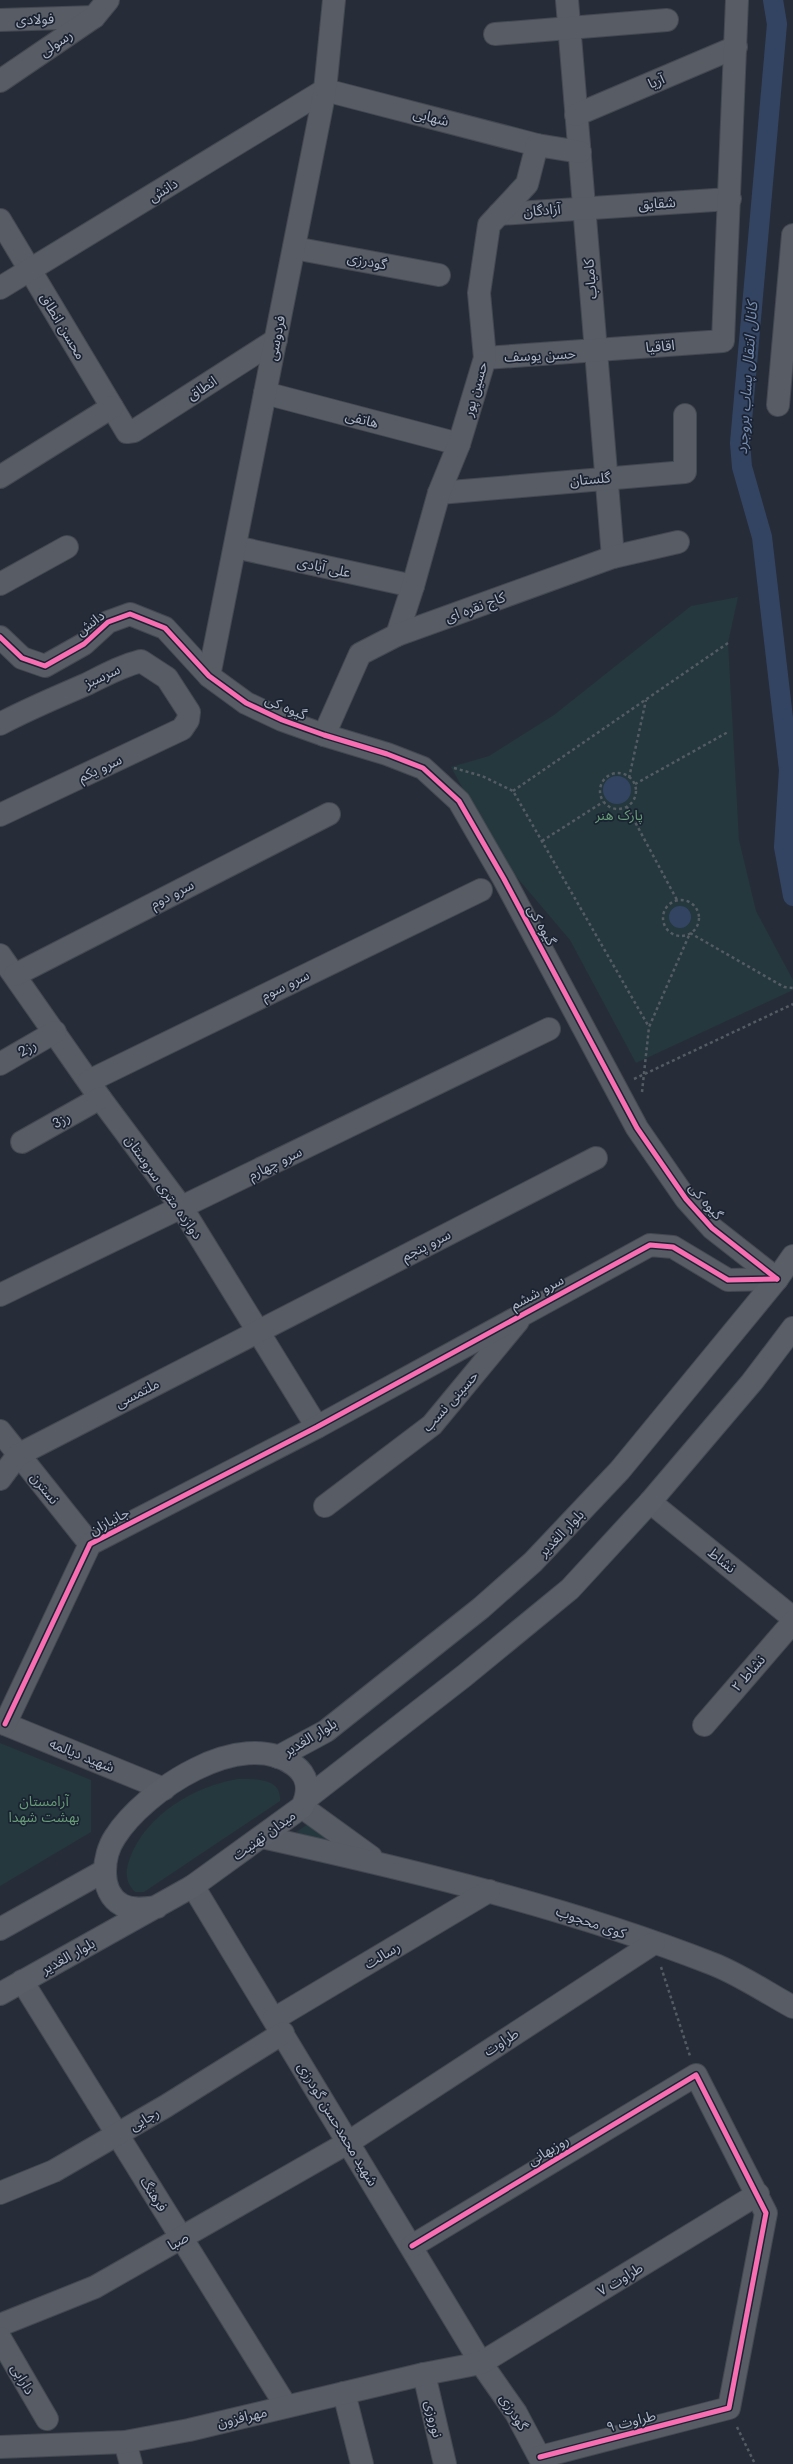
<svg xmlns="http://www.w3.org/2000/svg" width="793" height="2464" font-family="Jost,'Noto Sans Arabic',sans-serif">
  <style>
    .green { fill: #24383e }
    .water { fill: #334462 }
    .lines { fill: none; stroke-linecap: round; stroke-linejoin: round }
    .canal { stroke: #334462; stroke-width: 20 }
    .minor-casing { stroke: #444851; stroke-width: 24 }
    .major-casing { stroke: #454a54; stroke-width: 24 }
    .path { stroke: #555b63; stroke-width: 2.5; stroke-dasharray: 3 3; stroke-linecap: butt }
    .minor { stroke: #585c65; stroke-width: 22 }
    .major { stroke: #5a5f67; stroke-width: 22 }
    .cycleway-casing { stroke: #1b2332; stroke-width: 8 }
    .cycleway { stroke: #f96db3; stroke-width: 5 }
    .labels { text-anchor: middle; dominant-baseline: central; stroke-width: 3.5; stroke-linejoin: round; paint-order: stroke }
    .street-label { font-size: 14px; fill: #b1b9c9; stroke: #1b2332 }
    .park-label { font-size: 14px; fill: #669c76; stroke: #1b2332 }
    .water-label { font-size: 15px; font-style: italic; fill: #768db3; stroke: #1b2332 }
  </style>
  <rect width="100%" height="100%" fill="#272d38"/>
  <g class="green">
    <polygon points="738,597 728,643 739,840 756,911 793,980 793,990 636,1063 570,940 502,860 451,767 489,756 554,715 691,606"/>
    <polygon points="0,1743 91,1780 91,1832 0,1886"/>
    <path d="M238,1779C255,1779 282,1778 280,1801L144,1892H135C125,1882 125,1871 130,1858C146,1815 194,1786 238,1779Z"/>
    <polygon points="310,1823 345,1850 296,1832"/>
  </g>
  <g class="water">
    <circle cx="617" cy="790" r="14"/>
    <circle cx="680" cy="917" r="11"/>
  </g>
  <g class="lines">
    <polyline class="canal" points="773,0 777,24 740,443 742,467 762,537 789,770 784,847 793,896"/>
    <defs>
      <g id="minor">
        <polyline points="567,0 613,557"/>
        <polyline points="0,20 94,17"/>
        <polyline points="495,34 667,20"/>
        <polyline points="0,81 94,17 108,0"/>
        <polyline points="576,115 736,47"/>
        <polyline points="499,214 730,199"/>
        <polyline points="0,220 127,432 134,431 276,340"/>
        <polyline points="294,248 439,275"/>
        <polyline points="0,288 325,90 537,145"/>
        <polyline points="485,358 723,341 737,0"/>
        <polyline points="265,393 459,444"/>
        <polyline points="778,405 793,235"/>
        <polyline points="0,477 112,407"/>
        <polyline points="439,493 685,472 685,415"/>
        <polyline points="235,547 413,586"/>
        <polyline points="0,584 67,547"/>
        <polyline points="397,635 413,586 439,493 459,444 485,358 479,293 489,225 527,184 537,145 580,152"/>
        <polyline points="0,637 22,658 45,666 84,644 108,622 130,614 165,628 209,676 246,703 282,720 324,735 387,754 423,768 459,801 504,879 637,1128 686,1199 712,1228 777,1279"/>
        <polyline points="209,676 325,90 334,0"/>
        <path d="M0,724C28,709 57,697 87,684C105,675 121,666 141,661L167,678L189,712L188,720L182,729L0,815"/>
        <polyline points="324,735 360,654 397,635 613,557 678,542"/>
        <polyline points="0,955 100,1098 182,1208 317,1427"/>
        <polyline points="15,975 329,814"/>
        <polyline points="0,1064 55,1032"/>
        <polyline points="89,1081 481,890"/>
        <polyline points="22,1142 100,1098"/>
        <polyline points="0,1295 549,1029"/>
        <polyline points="0,1431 90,1544"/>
        <polyline points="0,1479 18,1455 596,1158"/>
        <polyline points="650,1502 793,1618"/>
        <polyline points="325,1506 432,1425 518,1321"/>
        <polyline points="0,1722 164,1789"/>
        <polyline points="5,1724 90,1544 317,1427 650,1245 673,1247 728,1280 777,1279"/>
        <polyline points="704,1725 793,1622"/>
        <polyline points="302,1807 371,1857"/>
        <path d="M262,1837C415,1871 567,1907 713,1964C741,1975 767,1993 793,2007"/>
        <polyline points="193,1886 481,2363 516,2413 543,2464"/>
        <polyline points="22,1981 286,2406"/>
        <polyline points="274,2019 489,1891"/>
        <polyline points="0,2193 54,2171 166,2106 283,2033"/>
        <polyline points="412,2246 696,2075 766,2213 729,2408 540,2457"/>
        <polyline points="0,2325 95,2287 349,2142 654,1943"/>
        <polyline points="0,2338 47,2419"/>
        <polyline points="424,2374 445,2464"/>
        <polyline points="344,2393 362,2464"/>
        <polyline points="125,2442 131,2464"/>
        <polyline points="0,2447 125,2442 189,2430 424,2374 481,2363 758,2194"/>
      </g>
      <g id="major">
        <polyline points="278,1757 326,1731 481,1608 533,1562 620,1470 777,1279 793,1256"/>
        <polyline points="307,1798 464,1676 570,1589 650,1502 752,1382 793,1328"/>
        <polyline points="0,1929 104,1871"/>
        <path d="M0,1994L193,1886L302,1807C310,1791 309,1776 294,1765C241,1726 144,1791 115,1837C103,1855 98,1892 122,1905C133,1911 146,1908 157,1907"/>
      </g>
    </defs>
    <use href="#minor" class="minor-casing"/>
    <use href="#major" class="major-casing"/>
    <g class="path">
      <polyline points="454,768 482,776 513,791 649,1027"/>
      <circle cx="618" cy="791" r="18"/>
      <polyline points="629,778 646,700"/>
      <polyline points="635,784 728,732"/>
      <polyline points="513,791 728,643"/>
      <polyline points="627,807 677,900"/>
      <polyline points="542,841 603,802"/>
      <circle cx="681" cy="918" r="18"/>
      <polyline points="634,1079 793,1004"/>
      <polyline points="642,1092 649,1027 690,933 784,987 793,988"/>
      <polyline points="661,1967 690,2056"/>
      <polyline points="737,2427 755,2464"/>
    </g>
    <use href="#minor" class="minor"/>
    <use href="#major" class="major"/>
    <defs>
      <g id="cycleway">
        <polyline points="0,637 22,658 45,666 84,644 108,622 130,614 165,628 209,676 246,703 282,720 324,735 387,754 423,768 459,801 504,879 637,1128 686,1199 712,1228 777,1279"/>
        <polyline points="5,1724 90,1544 317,1427 650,1245 673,1247 728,1280 777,1279"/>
        <polyline points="412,2246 696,2075 766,2213 729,2408 540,2457"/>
      </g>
    </defs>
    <use href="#cycleway" class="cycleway-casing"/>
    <use href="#cycleway" class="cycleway"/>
  </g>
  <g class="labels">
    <g class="street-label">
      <text transform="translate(35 19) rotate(-2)">فولادی</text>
      <text transform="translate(56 43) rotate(-34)">رسولی</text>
      <text transform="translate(656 81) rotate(-23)">آریا</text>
      <text transform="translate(431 117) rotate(14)">شهابی</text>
      <text transform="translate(163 190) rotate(-32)">دانش</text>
      <text transform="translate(657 203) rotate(-3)">شقایق</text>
      <text transform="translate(542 210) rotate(-5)">آزادگان</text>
      <text transform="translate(367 261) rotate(11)">گودرزی</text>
      <text transform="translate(590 279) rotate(-95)">کامیاب</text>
      <text transform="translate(63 326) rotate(59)">محسن انطاق</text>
      <text transform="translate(276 338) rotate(-79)">فردوسی</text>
      <text transform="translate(660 346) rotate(-5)">اقاقیا</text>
      <text transform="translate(540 355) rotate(-3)">حسن یوسف</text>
      <text transform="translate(202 388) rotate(-33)">انطاق</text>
      <text transform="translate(475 389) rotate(-74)">حسین پور</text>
      <text transform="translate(362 419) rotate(15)">هاتفی</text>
      <text transform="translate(590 479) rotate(-5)">گلستان</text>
      <text transform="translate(324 567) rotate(12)">علی آبادی</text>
      <text transform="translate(475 607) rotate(-20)">کاج نقره ای</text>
      <text transform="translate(90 623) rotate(-37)">دانش</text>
      <text transform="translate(102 676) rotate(-25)">سرسبز</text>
      <text transform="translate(286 707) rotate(23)">گیوه کی</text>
      <text transform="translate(100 768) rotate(-25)">سرو یکم</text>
      <text transform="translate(172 894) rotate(-27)">سرو دوم</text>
      <text transform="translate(542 925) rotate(61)">گیوه کی</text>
      <text transform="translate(285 985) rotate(-26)">سرو سوم</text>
      <text transform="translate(27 1048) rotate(-30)">رز2</text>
      <text transform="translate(61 1120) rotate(-29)">رز3</text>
      <text transform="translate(275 1163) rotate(-26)">سرو چهارم</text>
      <text transform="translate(164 1187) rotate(55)">دوازده متری سروستان</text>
      <text transform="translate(706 1201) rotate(49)">گیوه کی</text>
      <text transform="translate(426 1245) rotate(-27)">سرو پنجم</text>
      <text transform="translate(537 1292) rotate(-28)">سرو ششم</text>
      <text transform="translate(137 1393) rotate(-27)">ملتمسی</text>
      <text transform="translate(450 1401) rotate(-48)">حسینی نسب</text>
      <text transform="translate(45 1488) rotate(51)">نسترن</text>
      <text transform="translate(109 1521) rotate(-28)">جانبازان</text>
      <text transform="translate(561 1533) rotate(-46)">بلوار الغدیر</text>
      <text transform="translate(722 1560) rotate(39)">نشاط</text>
      <text transform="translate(748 1673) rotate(-49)">نشاط ۲</text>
      <text transform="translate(310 1737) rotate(-31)">بلوار الغدیر</text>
      <text transform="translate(82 1755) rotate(22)">شهید دیالمه</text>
      <text transform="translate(264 1835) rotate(-36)">میدان تهنیت</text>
      <text transform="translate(591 1922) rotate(19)">کوی محجوب</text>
      <text transform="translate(382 1955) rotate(-31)">رسالت</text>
      <text transform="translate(68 1956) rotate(-29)">بلوار الغدیر</text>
      <text transform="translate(501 2042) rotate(-33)">طراوت</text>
      <text transform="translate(144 2119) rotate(-30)">رجایی</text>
      <text transform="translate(338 2124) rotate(59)">شهید محمدحسن گودرزی</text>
      <text transform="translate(548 2150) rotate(-31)">روزبهانی</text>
      <text transform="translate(154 2194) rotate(58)">فرهنگ</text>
      <text transform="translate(178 2241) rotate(-30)">صبا</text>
      <text transform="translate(620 2279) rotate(-31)">طراوت ۷</text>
      <text transform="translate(23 2379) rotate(60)">دارابی</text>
      <text transform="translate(514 2412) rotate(58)">گودرزی</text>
      <text transform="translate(242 2417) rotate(-13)">مهرافزون</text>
      <text transform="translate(434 2419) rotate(77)">نوروزی</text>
      <text transform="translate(631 2421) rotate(-14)">طراوت ۹</text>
    </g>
    <g class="park-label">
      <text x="619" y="815">پارک هنر</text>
      <text x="44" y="1801">آرامستان<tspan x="44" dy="16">بهشت شهدا</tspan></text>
    </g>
    <g class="water-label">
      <text transform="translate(747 378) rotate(-86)">کانال انتقال پساب بروجرد</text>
    </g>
  </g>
</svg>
